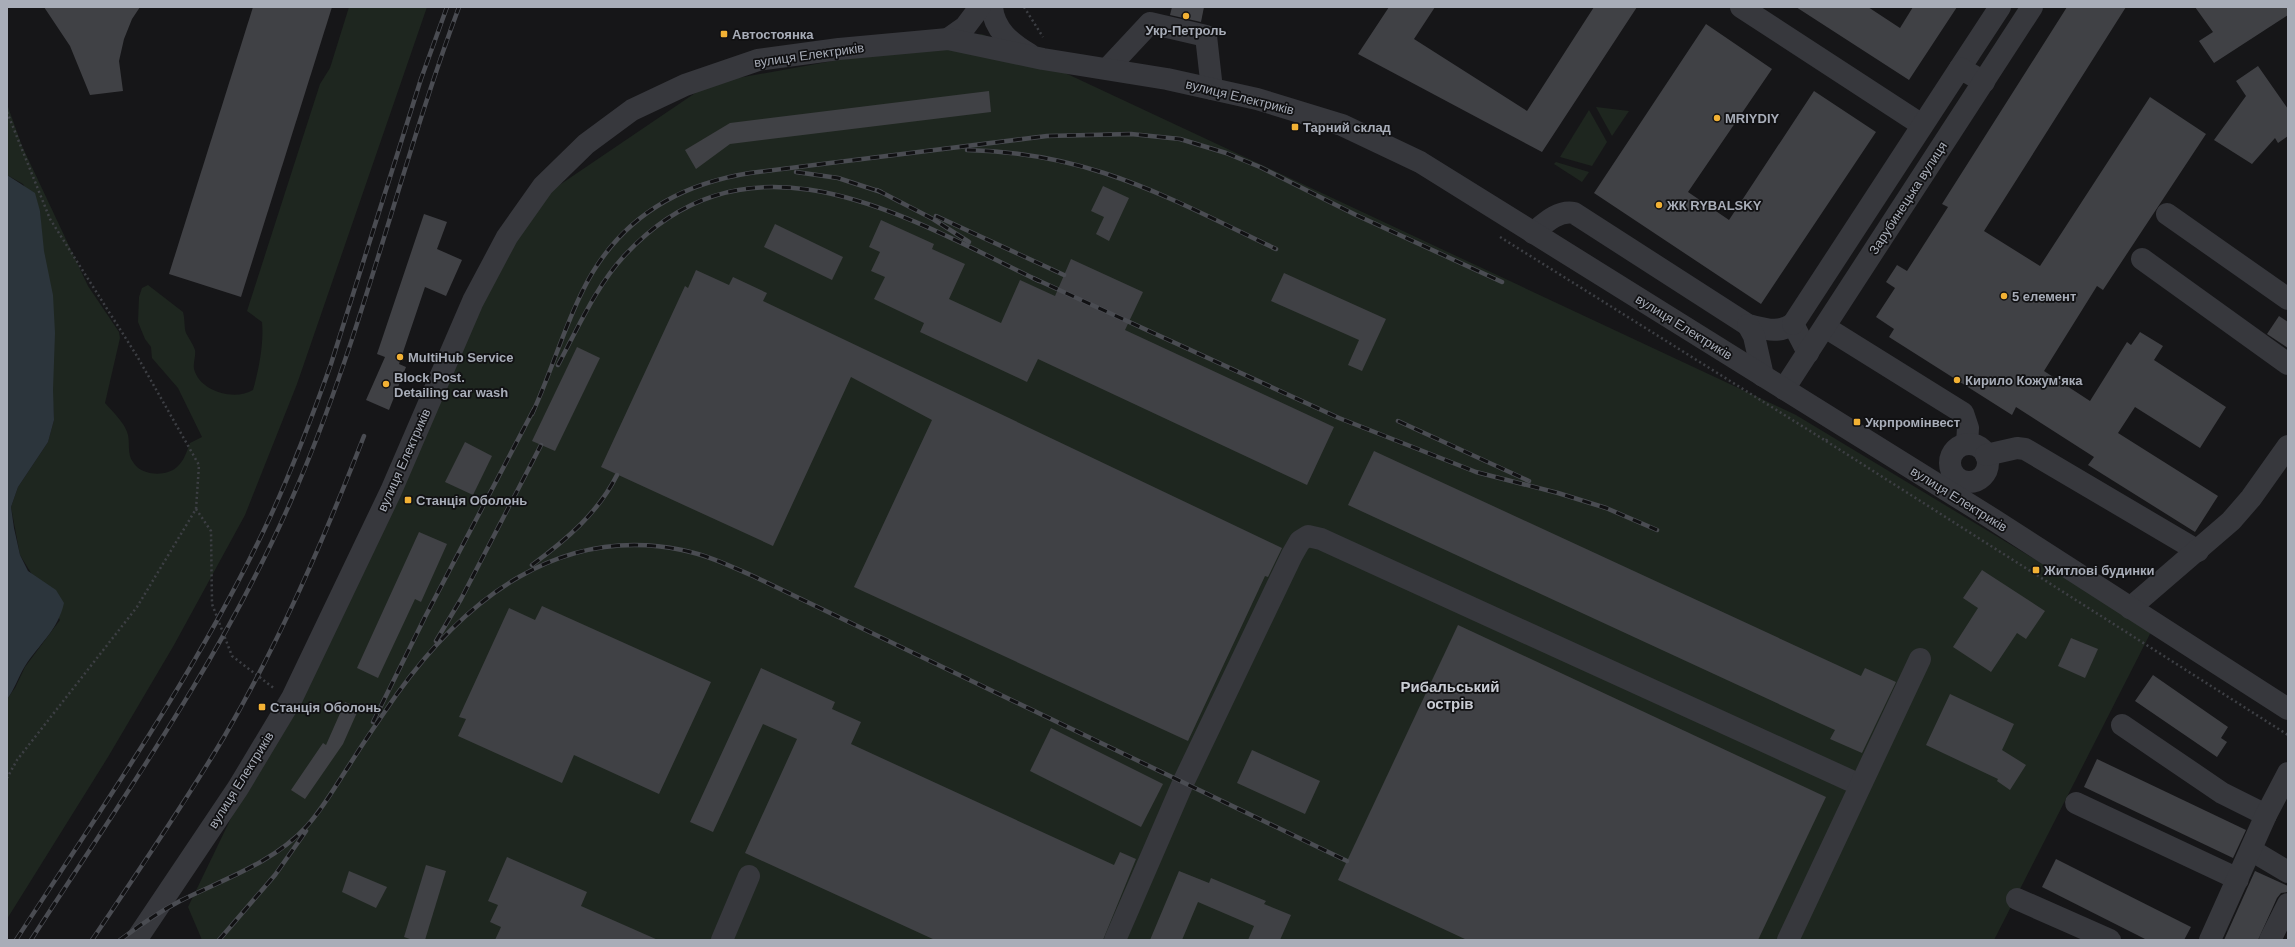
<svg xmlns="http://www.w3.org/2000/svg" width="2295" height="947" font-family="Helvetica,sans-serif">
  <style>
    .green { fill: #1e261f }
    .water { fill: #2c353c }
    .building { fill: #404145 }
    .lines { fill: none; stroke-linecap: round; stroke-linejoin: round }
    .path { stroke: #3d3f44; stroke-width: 2.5; stroke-dasharray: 2 3; stroke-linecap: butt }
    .minor { stroke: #37383d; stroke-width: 22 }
    .rail-casing { stroke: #4a4c52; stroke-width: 4.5 }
    .rail { stroke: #111113; stroke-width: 3; stroke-dasharray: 9; stroke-linecap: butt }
    .poi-dot { fill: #f2b134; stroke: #111113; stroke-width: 1.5 }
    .labels { text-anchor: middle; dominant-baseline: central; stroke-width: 3.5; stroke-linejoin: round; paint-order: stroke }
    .poi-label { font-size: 13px; font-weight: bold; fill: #a8adb8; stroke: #111113; text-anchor: start }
    .street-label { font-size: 13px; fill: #a8adb8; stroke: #111113 }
    .quarter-label { font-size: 15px; font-weight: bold; fill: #c9ccd4; stroke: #111113 }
  </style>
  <rect width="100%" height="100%" fill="#161618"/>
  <g class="green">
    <path d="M349,7H427L297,384L245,515L174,645L108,757L7,919V699L15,688L25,667L60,620L20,555L11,507L18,487L48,442L54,420L40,211L23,184L7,175V104L22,146L88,286L119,332L120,338L105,403C112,411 126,424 128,435C130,444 127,454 133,462C141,476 166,477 177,467C184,461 187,451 190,443L202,437L178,388L152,358L151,347L145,339L138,322L139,297L142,288L148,285L183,312C185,319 184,327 186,333C189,339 193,344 195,350C196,356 193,363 194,369C200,392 235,401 253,390C259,369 264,343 262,322L247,311L320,84L330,68Z"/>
    <polygon points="982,34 1796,415 2152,630 1994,940 202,940 188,907 527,207 710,83"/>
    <polygon points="1596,107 1629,111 1612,136"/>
    <polygon points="1589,110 1607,142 1592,166 1560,157"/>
    <polygon points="1556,162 1589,172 1582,182 1554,164"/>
  </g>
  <path class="water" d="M7,175L35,193L40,211L44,251L53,295L55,333L53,390L54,420L48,442L18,487L11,507L14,528L20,555L28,571L56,590L64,603C58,630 40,643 25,666C18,677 15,689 7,699Z"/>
  <g class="building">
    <polygon points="44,7 140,7 132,19 124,39 119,61 123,91 90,95 70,46"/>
    <polygon points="253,7 332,7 241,297 169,274"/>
    <polygon points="1172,7 1204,7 1201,22 1170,15"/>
    <polygon points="1389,7 1435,7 1414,39 1527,111 1594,7 1637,7 1542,152 1358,54"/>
    <polygon points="1796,7 1868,7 1900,28 1913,7 1957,7 1909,80"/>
    <polygon points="2067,7 2126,7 1984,231 2040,266 2150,97 2206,134 2103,290 2097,286 2044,371 2090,401 2127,342 2131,345 2140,332 2163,346 2154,360 2226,407 2200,448 2135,407 2118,433 2218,496 2195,532 2088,465 2094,457 2016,407 2012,415 1889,337 1894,329 1876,317 1895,288 1886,282 1897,265 1907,271 1948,207 1942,204"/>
    <polygon points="2195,7 2288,7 2288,15 2214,63 2199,41 2213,32"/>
    <polygon points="1706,24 1772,69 1688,192 1729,220 1814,91 1876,132 1761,304 1594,193"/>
    <polygon points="2258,66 2288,109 2288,136 2278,143 2275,138 2252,164 2214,140 2246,96 2236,81"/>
    <polygon points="989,91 991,112 730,144 696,169 685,150 730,123"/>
    <polygon points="1103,186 1129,198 1109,241 1096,234 1104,217 1091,211"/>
    <polygon points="424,214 447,222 437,249 462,260 446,296 425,287 399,364 406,367 389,410 366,400 385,357 377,354"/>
    <polygon points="881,220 934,244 932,249 965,264 949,299 1001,323 1020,280 1055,296 1071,259 1143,292 1125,330 1334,427 1307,485 1038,359 1027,382 920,332 924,323 874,299 885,277 871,271 880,252 869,247"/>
    <polygon points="775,224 843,257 832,280 764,247"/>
    <polygon points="696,270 729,285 733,277 767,293 763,301 1282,548 1268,577 1265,576 1188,741 854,587 932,420 851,377 773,546 601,467 685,286 688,288"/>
    <polygon points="1284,273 1386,319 1362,371 1348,365 1359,340 1271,301"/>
    <polygon points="2279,316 2288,322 2288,348 2267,334"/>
    <polygon points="577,347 600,358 555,451 532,441"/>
    <polygon points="465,442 492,456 473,495 445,482"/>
    <polygon points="1374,451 1861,676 1865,668 1896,682 1862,753 1830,739 1835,730 1348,505"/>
    <polygon points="419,532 447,544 421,602 415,599 378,678 357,668"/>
    <polygon points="1982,570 2045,611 2026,639 2017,633 1991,672 1953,647 1978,608 1963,598"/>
    <polygon points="542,606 711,682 659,794 574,755 562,783 458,736 466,719 459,717 509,608 535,620"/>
    <polygon points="1458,625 1826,797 1758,940 1467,940 1338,880"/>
    <polygon points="2071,638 2098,649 2085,678 2058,666"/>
    <polygon points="761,668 835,702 832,709 861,722 851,744 1114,865 1120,852 1136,859 1103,940 935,940 745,853 797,739 763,724 713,832 690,822"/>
    <polygon points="2153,675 2228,727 2221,738 2227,742 2217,757 2135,701"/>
    <polygon points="1950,694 2014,724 2002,750 2026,765 2010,790 1997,781 1998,779 1926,745"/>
    <polygon points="345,702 359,708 343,744 305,799 291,790 323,743 326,745"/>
    <polygon points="1051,728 1163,784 1141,827 1030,771"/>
    <polygon points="1252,750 1320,781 1305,814 1237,783"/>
    <polygon points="2097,759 2246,830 2233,858 2084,787"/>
    <polygon points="507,857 587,892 581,906 658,940 495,940 501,927 490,922 498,905 488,901"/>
    <polygon points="2056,859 2191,927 2184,940 2147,940 2042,887"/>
    <polygon points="426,865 446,871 425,940 413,940 404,937"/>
    <polygon points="349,871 387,887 376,908 342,892"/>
    <polygon points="1179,871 1209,883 1211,878 1266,901 1264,904 1291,915 1280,940 1248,940 1254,926 1198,902 1182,940 1150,940"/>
    <polygon points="2255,871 2288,886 2288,892 2281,893 2277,898 2258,940 2224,940"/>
  </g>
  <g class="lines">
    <g class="path">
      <polyline points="1024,7 1043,37"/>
      <polyline points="7,112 50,219 137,356 199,465 196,509 137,607 17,760 7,778"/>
      <polyline points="1500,237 1826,441 1827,439"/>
      <polyline points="1826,441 2288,735"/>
      <polyline points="196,509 211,531 212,604 232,656 275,689"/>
      <polyline points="308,707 314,710"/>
    </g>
    <g class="minor">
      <path d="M992,7C994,30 1011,43 1029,54"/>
      <polyline points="1741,7 1922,125"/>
      <polyline points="948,39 965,27 980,7"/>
      <polyline points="1108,68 1150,23 1206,36 1212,89"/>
      <polyline points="1960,68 2000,7"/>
      <polyline points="2167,214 2288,299"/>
      <path d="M1533,233C1545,223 1558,210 1574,213L1748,325C1765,329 1778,334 1793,324L1808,353"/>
      <polyline points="2142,259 2288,364"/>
      <polyline points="1793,324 1960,68 1984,82"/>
      <polyline points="1748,325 1754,336 1763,376"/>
      <polyline points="1825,327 1963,413 1968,428 1967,444"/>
      <polyline points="1784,389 2032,7"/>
      <circle cx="1969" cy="463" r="19"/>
      <polyline points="1986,455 2017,448 2025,449 2198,551"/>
      <polyline points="2130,608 2231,521 2251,498 2288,446"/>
      <polyline points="2122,725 2222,793 2266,815"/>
      <polyline points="2076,803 2238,879"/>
      <polyline points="2251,850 2288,872"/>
      <polyline points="2017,899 2110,940"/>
      <polyline points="136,940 238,788 292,698 391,491 473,301 507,237 543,186 586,144 632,110 685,85 758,60 839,49 948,39 1043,59 1167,79 1257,99 1342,125 1420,162 1988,516 2288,709"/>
      <polyline points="722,940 749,876"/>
      <polyline points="1115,940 1183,783 1292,555 1300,541 1308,536 1321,539 1860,785"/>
      <polyline points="1788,940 1920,659"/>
      <polyline points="2210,940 2266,815 2288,773"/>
      <polyline points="2270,940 2288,904"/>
    </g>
    <defs>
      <g id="rail">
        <path d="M967,150C1011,151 1061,159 1104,173C1163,192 1219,222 1276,249"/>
        <polyline points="796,172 838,178 881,192"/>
        <polyline points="877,190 933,219 969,242"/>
        <polyline points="936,216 1064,275"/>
        <polyline points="1033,278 1339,418 1476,472 1558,493 1606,508 1657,530"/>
        <path d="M558,365C578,328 596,286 625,255C750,120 906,217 1039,281"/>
        <path d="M532,414C551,373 563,330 583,290C617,221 674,185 750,173L1047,136L1131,134L1180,139L1226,153L1260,167L1356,215L1502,282"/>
        <polyline points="1398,421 1529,481"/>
        <path d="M532,565C566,540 598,513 617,475"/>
        <polyline points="436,641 461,599 541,445"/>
        <polyline points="373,722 425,617 534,409"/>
        <path d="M16,940C103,806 195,674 264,530C290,476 311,420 331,364L421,79L447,7"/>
        <path d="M31,940C122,799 222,658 290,503C361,343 398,171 459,7"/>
        <path d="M92,940C137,873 183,806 224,737C280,641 324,539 364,436"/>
        <path d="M120,940C140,925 159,912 180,901C224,879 273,863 307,826C324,807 336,785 350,764C365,740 381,717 397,694C465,599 559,525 682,550C707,555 730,566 753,576L1347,861"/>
        <polyline points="219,940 275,875 306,831"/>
      </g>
    </defs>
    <use href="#rail" class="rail-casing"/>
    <use href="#rail" class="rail"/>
  </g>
  <g class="poi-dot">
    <circle cx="1186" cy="16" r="4"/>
    <rect x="720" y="30" width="8" height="8" rx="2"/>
    <circle cx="1717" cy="118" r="4"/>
    <rect x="1291" y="123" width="8" height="8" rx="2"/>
    <circle cx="1659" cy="205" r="4"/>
    <circle cx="2004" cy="296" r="4"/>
    <circle cx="400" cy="357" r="4"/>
    <circle cx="1957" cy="380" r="4"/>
    <circle cx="386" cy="384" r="4"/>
    <rect x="1853" y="418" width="8" height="8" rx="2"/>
    <rect x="404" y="496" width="8" height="8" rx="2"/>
    <rect x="2032" y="566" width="8" height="8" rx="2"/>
    <rect x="258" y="703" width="8" height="8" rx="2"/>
  </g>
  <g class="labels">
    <g class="poi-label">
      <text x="1186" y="30" text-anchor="middle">Укр-Петроль</text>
      <text x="732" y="34">Автостоянка</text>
      <text x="1725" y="118">MRIYDIY</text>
      <text x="1303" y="127">Тарний склад</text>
      <text x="1667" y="205">ЖК RYBALSKY</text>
      <text x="2012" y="296">5 елемент</text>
      <text x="408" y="357">MultiHub Service</text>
      <text x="394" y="377">Block Post.<tspan x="394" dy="15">Detailing car wash</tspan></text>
      <text x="1965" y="380">Кирило Кожум'яка</text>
      <text x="1865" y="422">Укрпромінвест</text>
      <text x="416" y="500">Cтанція Оболонь</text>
      <text x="2044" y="570">Житлові будинки</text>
      <text x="270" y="707">Станція Оболонь</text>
    </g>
    <g class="street-label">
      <text transform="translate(809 55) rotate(-8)">вулиця Електриків</text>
      <text transform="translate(1240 97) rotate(14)">вулиця Електриків</text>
      <text transform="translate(1908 198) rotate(-57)">Зарубинецька вулиця</text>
      <text transform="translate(1684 327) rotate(32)">вулиця Електриків</text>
      <text transform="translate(404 460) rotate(-66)">вулиця Електриків</text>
      <text transform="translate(1959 499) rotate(32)">вулиця Електриків</text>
      <text transform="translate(241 780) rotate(-58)">вулиця Електриків</text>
    </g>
    <g class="quarter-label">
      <text x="1450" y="686">Рибальський<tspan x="1450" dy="17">острів</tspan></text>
    </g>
  </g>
  <rect width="2295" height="947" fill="none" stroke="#a8adb8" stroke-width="16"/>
</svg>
